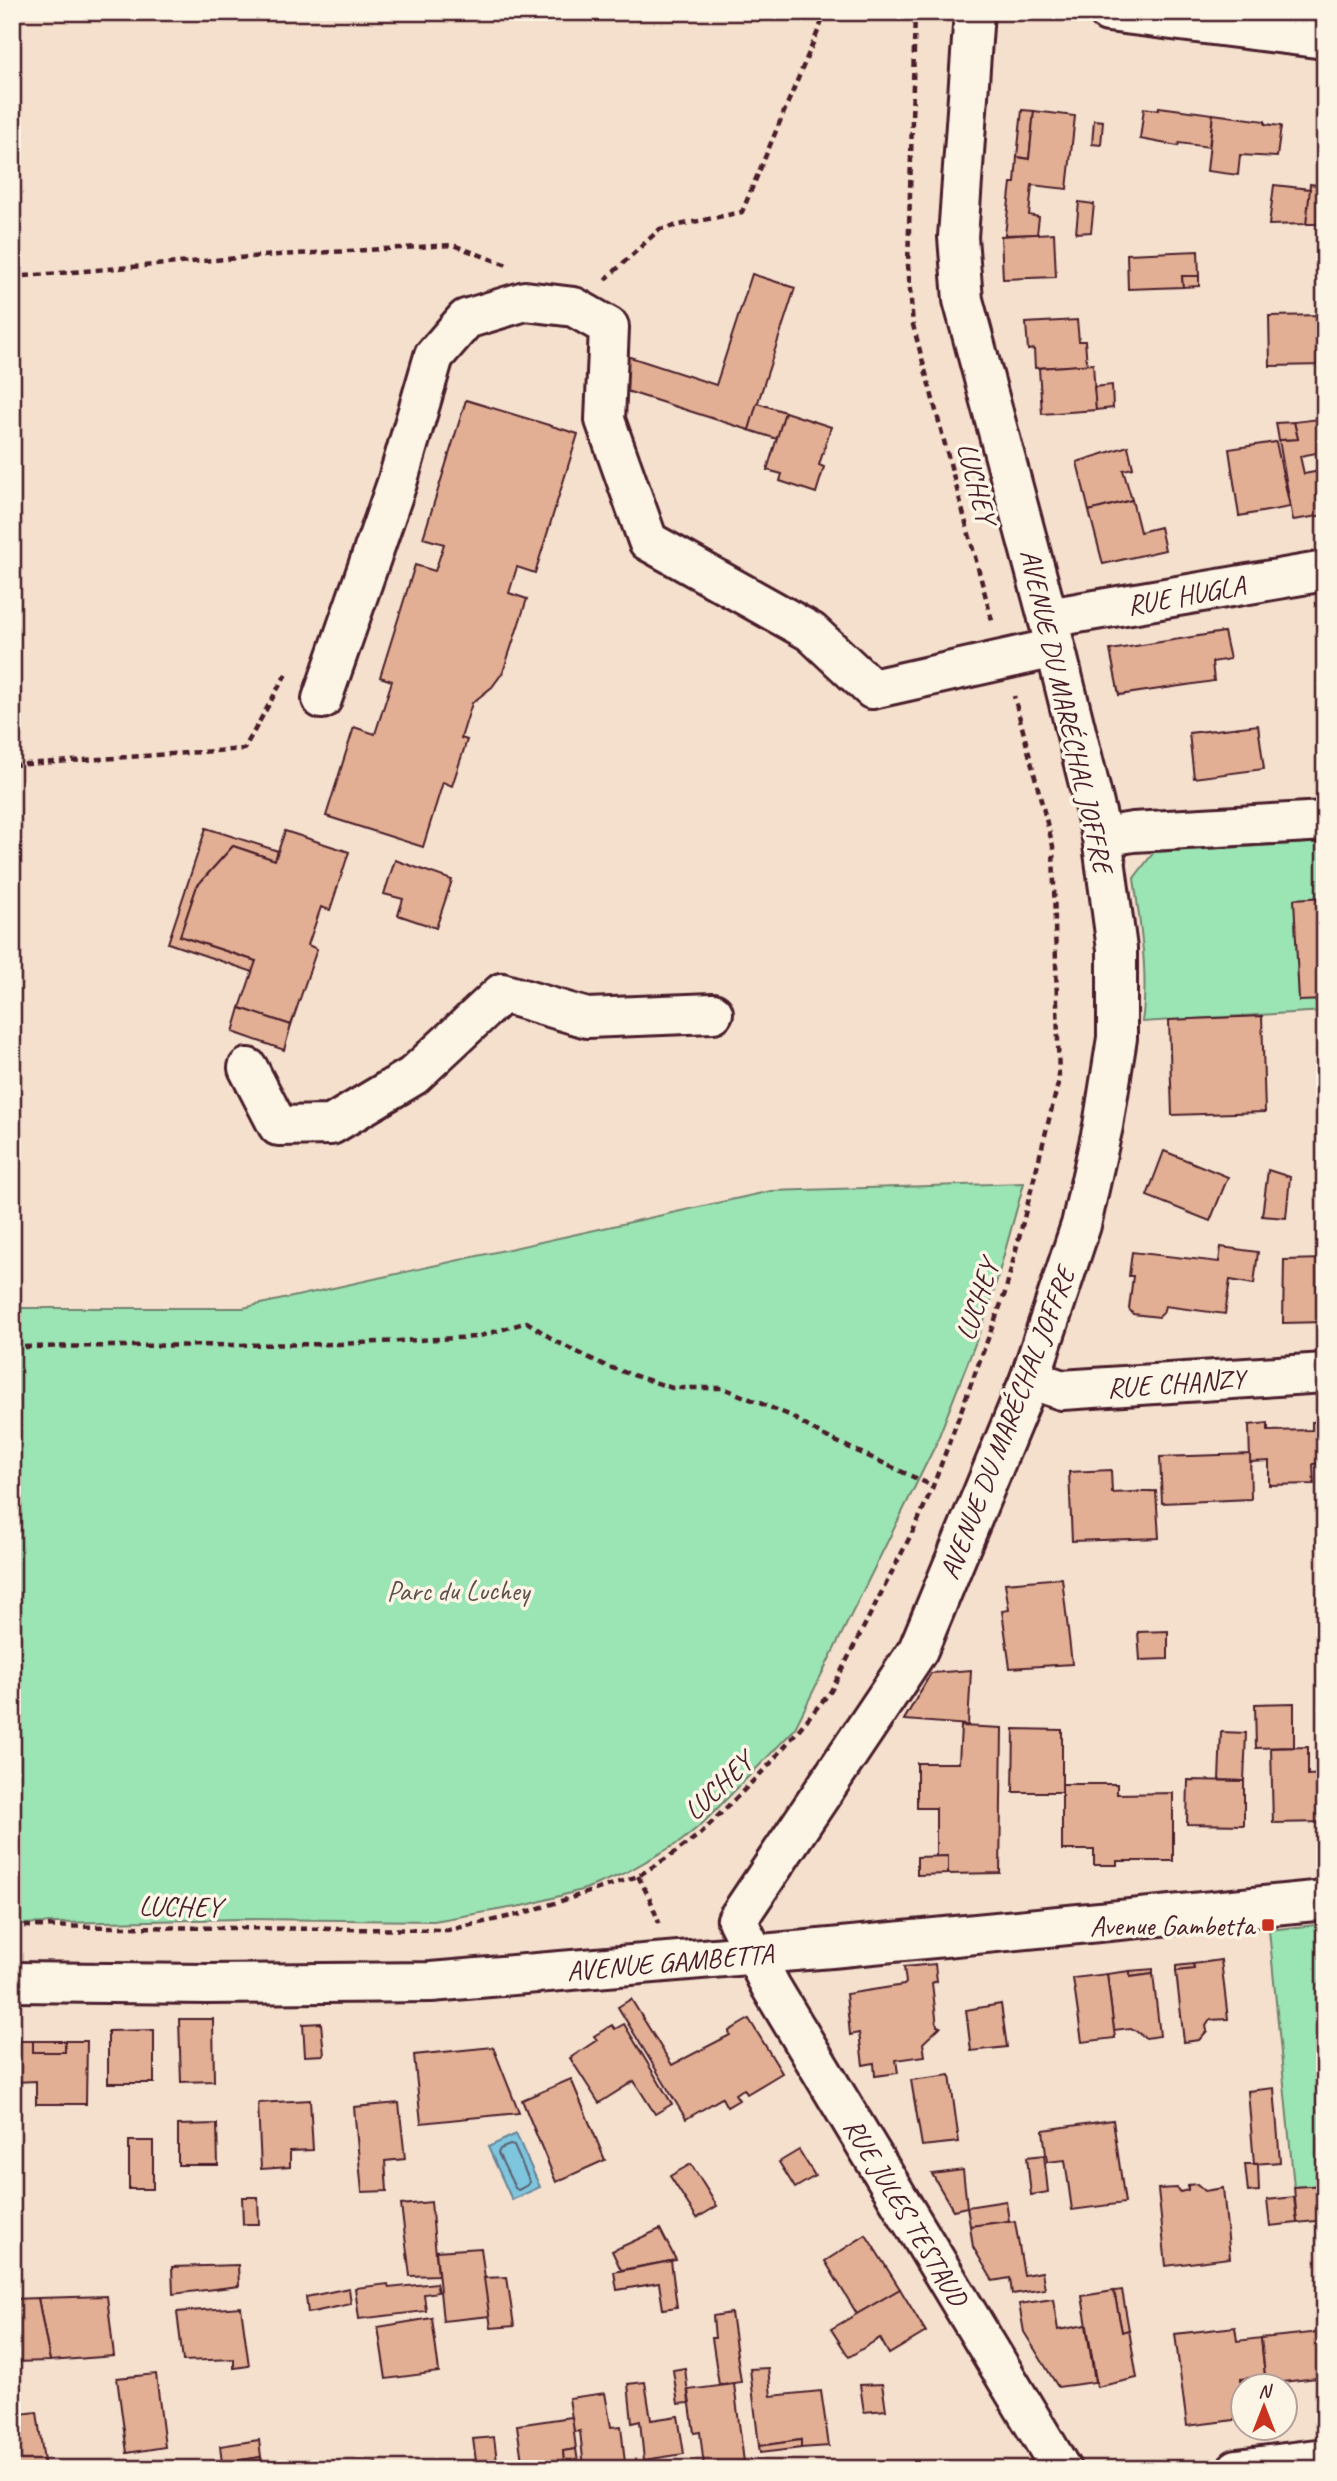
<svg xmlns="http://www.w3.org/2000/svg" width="1337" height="2481" font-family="Caveat,sans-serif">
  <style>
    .green { fill: #9be4b3; stroke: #72826f; stroke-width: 2 }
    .water { fill: #7dc6dd; stroke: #698396; stroke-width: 2 }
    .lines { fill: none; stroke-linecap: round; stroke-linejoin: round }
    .shore { stroke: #5e6272; stroke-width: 2 }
    .building { fill: #e2af94; stroke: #4a1f2b; stroke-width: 2 }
    .minor-casing { stroke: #4a1f2b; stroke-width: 44 }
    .path { stroke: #4a1f2b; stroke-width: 4.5; stroke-dasharray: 7 5; stroke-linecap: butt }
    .minor { stroke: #fcf5e5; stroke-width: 38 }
    .poi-dot { fill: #c8321e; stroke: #fcf5e5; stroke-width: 2.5 }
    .labels { text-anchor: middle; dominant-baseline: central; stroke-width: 7; stroke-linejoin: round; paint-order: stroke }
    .street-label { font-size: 28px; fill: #4a1f2b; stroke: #fcf5e5 }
    .park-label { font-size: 28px; fill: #5e504d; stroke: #fcf5e5 }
    .poi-label { font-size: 28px; fill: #4a1f2b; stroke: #fcf5e5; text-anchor: end }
  </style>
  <rect width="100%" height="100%" fill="#f4e0cd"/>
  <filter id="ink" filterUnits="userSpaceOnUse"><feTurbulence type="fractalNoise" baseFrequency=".0143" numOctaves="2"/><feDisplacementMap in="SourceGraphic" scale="14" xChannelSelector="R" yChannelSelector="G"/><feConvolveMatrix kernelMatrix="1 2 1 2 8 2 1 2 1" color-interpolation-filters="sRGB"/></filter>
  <g filter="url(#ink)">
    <g class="green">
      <path d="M1325,842V1011L1142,1022C1149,974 1140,925 1134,878L1154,852Z"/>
      <polygon points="1024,1183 989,1308 935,1446 794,1730 704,1822 680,1842 625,1873 585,1889 527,1905 434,1921 241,1919 12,1924 12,1308 243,1308 771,1191"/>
      <polygon points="1325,1924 1325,2185 1294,2187 1269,1930"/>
    </g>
    <polygon class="water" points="516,2134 540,2187 512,2200 488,2147"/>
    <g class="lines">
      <polygon class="shore" points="510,2145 514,2146 530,2182 528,2185 518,2190 515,2188 498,2153 500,2149"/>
    </g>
    <g class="building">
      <polygon points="1159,107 1213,114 1209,147 1179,143 1178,146 1140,139 1144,108 1159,110"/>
      <polygon points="1022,110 1034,111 1029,159 1017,157"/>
      <polygon points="1034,111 1075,116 1067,189 1032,185 1029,215 1039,217 1037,234 1005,235 1011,183 1015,183 1017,157 1029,159"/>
      <polygon points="1213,114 1265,121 1265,124 1281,126 1277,157 1240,155 1238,175 1207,171"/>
      <polygon points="1094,120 1103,121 1101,145 1092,144"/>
      <polygon points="1310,184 1325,186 1325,224 1306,224"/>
      <polygon points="1274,185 1310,189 1306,224 1269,225"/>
      <polygon points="1079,202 1094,204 1091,232 1076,233"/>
      <polygon points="1054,233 1056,277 1003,279 1001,236"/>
      <polygon points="1198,251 1199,276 1182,276 1183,287 1128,289 1127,254"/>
      <polygon points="752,274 795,288 749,430 617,388 627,356 716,385"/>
      <polygon points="1182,276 1199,276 1199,286 1183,287"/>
      <polygon points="1325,315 1325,365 1270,366 1269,316"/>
      <polygon points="1077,320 1079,341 1085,341 1087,365 1035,368 1034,349 1028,350 1026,323"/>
      <polygon points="1093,364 1096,410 1042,414 1039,368"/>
      <polygon points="1112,385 1113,408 1096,410 1094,387"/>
      <polygon points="466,400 578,434 535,573 517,567 509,593 527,599 503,672 492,687 472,703 461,738 467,740 452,786 443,782 423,847 326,816 354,727 375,734 392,681 380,677 415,565 435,571 444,544 423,538"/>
      <polygon points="757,403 785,412 777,439 749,430"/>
      <polygon points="785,412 831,427 819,465 824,467 816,493 780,481 782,474 767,470"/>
      <polygon points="1319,419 1322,452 1300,456 1304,474 1325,470 1325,515 1293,520 1279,440 1298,439 1294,422"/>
      <polygon points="1294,422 1298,439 1279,440 1276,423"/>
      <polygon points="1276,442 1290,507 1239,516 1229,449"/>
      <polygon points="1128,446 1133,468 1123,470 1132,500 1089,511 1077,462"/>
      <polygon points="1132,500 1140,532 1160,527 1165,550 1103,564 1089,511"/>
      <polygon points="1224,632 1230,659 1212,662 1214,681 1119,695 1110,650"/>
      <polygon points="1258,725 1264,769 1194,778 1189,733"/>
      <polygon points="206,828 278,851 275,860 233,846 197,886 180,936 256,961 253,972 168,943"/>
      <polygon points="285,831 349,852 330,910 321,907 308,945 317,949 291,1025 240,1008 256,961 180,936 197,886 233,846 275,860"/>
      <polygon points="395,860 452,880 436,928 398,915 403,899 384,894"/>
      <polygon points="1325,897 1325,1000 1299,1001 1294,899"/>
      <polygon points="240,1008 291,1025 284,1050 233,1032"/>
      <polygon points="1262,1016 1265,1112 1172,1115 1169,1020"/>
      <polygon points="1164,1151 1228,1177 1210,1221 1147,1196"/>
      <polygon points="1268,1170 1290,1177 1286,1218 1262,1216"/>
      <polygon points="1221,1247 1258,1252 1254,1284 1230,1280 1225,1314 1165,1306 1163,1313 1159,1317 1133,1314 1129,1309 1133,1276 1129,1276 1132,1252 1219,1262"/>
      <polygon points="1325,1259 1325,1322 1283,1323 1284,1260"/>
      <polygon points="1325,1421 1325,1463 1313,1464 1314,1484 1269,1485 1269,1461 1250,1462 1249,1425 1268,1423 1268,1431 1312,1430 1312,1422"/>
      <polygon points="1250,1454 1251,1499 1162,1503 1160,1457"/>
      <polygon points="1111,1470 1112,1493 1156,1491 1159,1538 1072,1541 1069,1472"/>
      <polygon points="1062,1578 1072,1664 1010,1668 1002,1611 1009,1610 1005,1583"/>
      <polygon points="1168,1631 1168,1659 1140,1660 1138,1632"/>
      <polygon points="971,1670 968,1725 904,1720 931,1673"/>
      <polygon points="1294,1703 1294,1747 1256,1748 1255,1704"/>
      <polygon points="961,1726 1002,1728 1000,1873 948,1874 948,1856 936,1857 936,1808 917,1808 917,1763 959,1763"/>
      <polygon points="1014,1729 1062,1730 1062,1792 1013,1792"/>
      <polygon points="1221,1732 1246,1733 1244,1781 1219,1780"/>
      <polygon points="1308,1747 1308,1775 1324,1774 1325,1822 1273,1823 1271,1748"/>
      <polygon points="1188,1780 1244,1781 1244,1825 1187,1824"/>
      <polygon points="1062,1784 1117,1784 1117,1794 1173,1793 1173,1861 1117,1861 1117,1865 1094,1865 1094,1850 1062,1850"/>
      <polygon points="948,1856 948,1874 917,1875 917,1857"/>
      <polygon points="1221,1960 1228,2019 1210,2020 1206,2026 1207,2031 1199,2040 1184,2042 1176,1971 1194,1969 1193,1964"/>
      <polygon points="935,1964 937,1981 932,1983 937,2026 940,2027 923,2043 925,2056 896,2060 898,2073 875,2076 874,2063 863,2065 859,2033 850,2035 846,1994 904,1985 906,1983 904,1967"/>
      <polygon points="1193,1964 1194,1969 1176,1971 1176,1966"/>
      <polygon points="1153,1969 1153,1974 1130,1977 1130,1971"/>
      <polygon points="1130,1971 1130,1977 1153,1974 1160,2036 1146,2038 1131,2028 1114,2030 1107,1974"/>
      <polygon points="1107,1974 1115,2038 1082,2042 1073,1978"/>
      <polygon points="631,1999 672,2065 730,2035 729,2031 749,2019 782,2073 747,2094 744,2089 735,2094 739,2100 727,2107 722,2098 686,2119 618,2007"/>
      <polygon points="1001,2004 1007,2047 971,2051 966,2010"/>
      <polygon points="179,2019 213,2019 214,2081 181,2082"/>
      <polygon points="321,2023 324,2055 305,2056 303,2024"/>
      <polygon points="624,2024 672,2104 655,2114 634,2081 599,2103 570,2058 597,2040 594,2036 612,2025 615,2029"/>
      <polygon points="154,2030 154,2083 108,2083 108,2031"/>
      <rect x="12" y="2041" width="3" height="41"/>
      <polygon points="15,2041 33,2041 33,2052 65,2052 65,2041 87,2041 86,2104 36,2104 36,2081 15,2082"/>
      <rect x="33" y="2041" width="32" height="11"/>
      <polygon points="493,2047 519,2113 421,2123 414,2055"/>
      <polygon points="950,2075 959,2142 922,2146 911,2080"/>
      <polygon points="571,2079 605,2160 556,2182 522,2100"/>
      <polygon points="1274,2088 1280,2162 1254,2164 1248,2091"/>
      <polygon points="310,2100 313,2150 290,2151 290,2167 261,2169 258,2103"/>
      <polygon points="399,2103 405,2159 385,2161 387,2191 362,2192 354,2107"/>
      <polygon points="1113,2120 1125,2203 1072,2210 1065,2160 1047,2162 1043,2130"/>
      <polygon points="217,2124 218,2165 178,2165 178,2125"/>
      <rect x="129" y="2141" width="24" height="48"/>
      <polygon points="799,2150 815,2176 795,2188 779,2162"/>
      <polygon points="1044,2155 1048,2192 1031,2195 1027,2157"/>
      <polygon points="691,2164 717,2206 697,2218 670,2176"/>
      <polygon points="1245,2164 1258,2164 1259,2191 1248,2192"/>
      <polygon points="963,2170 967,2207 953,2210 932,2174"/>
      <polygon points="1197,2184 1205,2191 1223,2188 1230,2258 1166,2266 1158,2189 1177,2188 1180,2192 1188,2190 1188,2185"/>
      <polygon points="1325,2185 1325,2220 1297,2223 1294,2187"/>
      <polygon points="242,2197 258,2197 259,2224 243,2224"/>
      <polygon points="1294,2197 1297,2223 1270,2226 1267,2200"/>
      <polygon points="1006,2201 1009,2221 970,2226 967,2207"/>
      <polygon points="431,2202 438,2275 410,2276 401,2205"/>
      <polygon points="1009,2221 1015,2222 1024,2275 1042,2272 1045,2289 1012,2294 1010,2278 993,2281 973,2247 970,2226"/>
      <polygon points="660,2229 676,2260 621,2270 612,2251"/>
      <polygon points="866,2235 900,2289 857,2314 825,2261"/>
      <polygon points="481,2248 490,2316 443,2321 436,2251"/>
      <polygon points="671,2261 677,2307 663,2309 659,2283 617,2290 614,2272"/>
      <polygon points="238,2265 239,2286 173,2294 172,2267"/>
      <polygon points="507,2277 514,2326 491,2328 484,2278"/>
      <polygon points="436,2283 438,2292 424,2294 426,2311 359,2319 355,2288 388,2284 389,2288"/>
      <polygon points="349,2288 351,2304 308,2313 306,2297"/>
      <polygon points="900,2289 926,2332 889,2354 880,2338 849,2357 831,2329"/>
      <polygon points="1122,2290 1129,2330 1122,2332 1114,2291"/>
      <polygon points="1114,2291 1122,2332 1129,2330 1137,2378 1097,2387 1082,2296"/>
      <polygon points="107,2296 114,2356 50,2361 38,2298"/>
      <polygon points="38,2298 50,2361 12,2362 12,2299"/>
      <polygon points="1053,2299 1058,2330 1086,2325 1095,2382 1058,2387 1024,2332 1019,2304"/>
      <polygon points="241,2307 249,2366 234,2368 234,2359 183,2361 177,2312"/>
      <polygon points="731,2313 741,2382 719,2385 712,2338 715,2338 713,2316"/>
      <polygon points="432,2318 439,2372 386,2379 378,2327"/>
      <polygon points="1235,2327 1237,2341 1261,2338 1265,2376 1241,2379 1242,2419 1187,2426 1175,2334"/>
      <polygon points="1321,2332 1325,2377 1266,2384 1261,2338"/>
      <polygon points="685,2368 689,2403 678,2404 673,2370"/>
      <polygon points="768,2368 771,2396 821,2391 829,2446 801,2448 801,2440 759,2446 750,2369"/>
      <polygon points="156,2374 165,2447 127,2453 117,2378"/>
      <polygon points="645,2382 651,2420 678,2416 684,2454 644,2460 640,2421 632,2423 628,2384"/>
      <polygon points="734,2384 744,2462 704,2467 700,2432 694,2433 688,2390"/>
      <polygon points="882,2384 886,2410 864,2412 860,2385"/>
      <polygon points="605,2393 611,2427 621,2426 625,2463 584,2468 580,2431 574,2432 569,2398"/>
      <polygon points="37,2412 45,2469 15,2469 12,2415"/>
      <polygon points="572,2417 576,2449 563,2451 565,2469 523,2469 517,2425"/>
      <polygon points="494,2437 498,2469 477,2469 473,2439"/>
      <polygon points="259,2440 261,2457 222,2463 220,2446"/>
      <polygon points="801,2440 801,2448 760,2453 759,2446"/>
      <polygon points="576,2449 579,2469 565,2469 563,2451"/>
      <polygon points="261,2457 262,2469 223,2469 222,2463"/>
      <polygon points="376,2463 377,2469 336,2469"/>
    </g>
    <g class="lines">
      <defs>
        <g id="minor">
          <polyline points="974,12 958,237 963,300 1048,618 1102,837 1117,949 1117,1038 1103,1126 1081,1225 1030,1379 918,1650 737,1920 771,1987 1061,2469"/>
          <polyline points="1108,12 1325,39"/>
          <polyline points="1048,618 1325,571"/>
          <polyline points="322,699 397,483 434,356 466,319 525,301 574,307 609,327 605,420 648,541 811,632 872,689 1055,648"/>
          <polyline points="1102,837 1133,832 1325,821"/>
          <polyline points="248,1068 278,1126 331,1125 413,1076 502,993 587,1018 713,1013"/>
          <polyline points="1030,1379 1062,1390 1325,1373"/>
          <polyline points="12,1982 207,1984 431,1982 831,1948 1325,1900"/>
          <polyline points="1237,2469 1325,2458"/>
        </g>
      </defs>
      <use href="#minor" class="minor-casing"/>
      <g class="path">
        <polyline points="915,12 908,265 913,325 993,624"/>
        <polyline points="12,277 262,256 453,245 507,265"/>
        <polyline points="605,280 660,229 742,212 826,12"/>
        <polyline points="12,765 244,749 286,674"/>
        <polyline points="12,1347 340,1344 477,1337 527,1322 557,1342 606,1366 672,1388 723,1388 789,1415 820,1434 933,1486"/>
        <polyline points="638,1876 650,1899 659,1923"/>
        <polyline points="12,1926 448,1930 521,1914 638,1876 673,1854 700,1834 770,1764 831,1691 917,1523 933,1486 1005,1293 1059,1080 1053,846 1014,696"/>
      </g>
      <use href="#minor" class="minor"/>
    </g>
  </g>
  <rect class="poi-dot" x="1261" y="1918" width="14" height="14" rx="3.5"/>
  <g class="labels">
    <g class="street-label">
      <text transform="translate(977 483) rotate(75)">LUCHEY</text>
      <text transform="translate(1186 595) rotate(-10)">RUE HUGLA</text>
      <text transform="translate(1067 711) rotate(77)">AVENUE DU MARÉCHAL JOFFRE</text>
      <text transform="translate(977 1300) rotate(-72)">LUCHEY</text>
      <text transform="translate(1176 1383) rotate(-4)">RUE CHANZY</text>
      <text transform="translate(1007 1423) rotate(-69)">AVENUE DU MARÉCHAL JOFFRE</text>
      <text transform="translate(718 1786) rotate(-44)">LUCHEY</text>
      <text transform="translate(180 1906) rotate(1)">LUCHEY</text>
      <text transform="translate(670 1962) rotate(-5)">AVENUE GAMBETTA</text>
      <text transform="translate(906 2212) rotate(59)">RUE JULES TESTAUD</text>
    </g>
    <g class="park-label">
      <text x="458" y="1590">Parc du Luchey</text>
    </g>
    <g class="poi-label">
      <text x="1254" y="1925">Avenue Gambetta</text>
    </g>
  </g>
  <rect width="1337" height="2481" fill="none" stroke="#fcf5e5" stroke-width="42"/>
  <rect x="21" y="21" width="1295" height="2439" fill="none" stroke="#4a1f2b" stroke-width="2.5" filter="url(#ink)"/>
  <g transform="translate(1264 2407)"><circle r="33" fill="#fcf5e5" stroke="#b59f9b" stroke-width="2"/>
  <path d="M0-5L12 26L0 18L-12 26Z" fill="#c8321e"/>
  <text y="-10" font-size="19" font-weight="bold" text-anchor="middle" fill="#4a1f2b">N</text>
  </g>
</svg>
